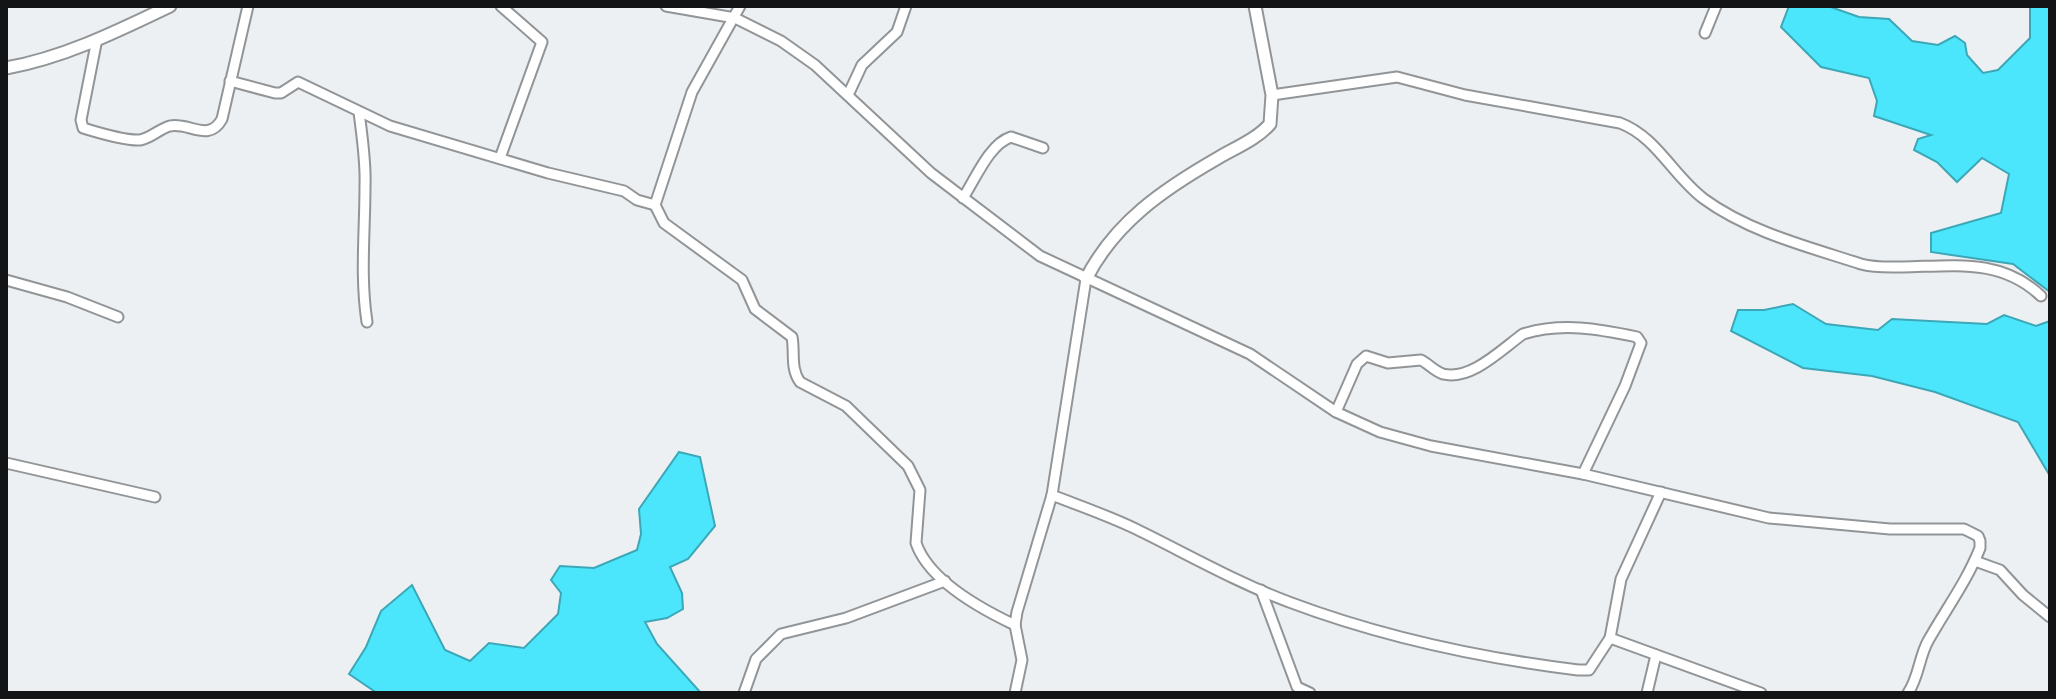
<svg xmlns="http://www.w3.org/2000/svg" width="2056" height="699" font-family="'Varela Round',sans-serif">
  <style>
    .water { fill: #4ce6fc; stroke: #3ba7b7; stroke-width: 2 }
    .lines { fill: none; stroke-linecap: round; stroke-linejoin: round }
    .minor-casing { stroke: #929597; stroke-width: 13 }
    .tertiary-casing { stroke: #929597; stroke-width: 15 }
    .minor { stroke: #fff; stroke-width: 9 }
    .tertiary { stroke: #fff; stroke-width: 11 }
  </style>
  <rect width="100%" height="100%" fill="#edf0f3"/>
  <g class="water">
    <polygon points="1789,6 1828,6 1859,17 1889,19 1912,41 1938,45 1955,36 1965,43 1967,55 1983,73 1998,70 2030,38 2030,6 2050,6 2050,292 2013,264 1931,252 1931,233 2001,213 2009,174 1982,158 1957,182 1937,162 1914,150 1918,139 1931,135 1874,116 1877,101 1869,78 1821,67 1781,27"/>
    <polygon points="1793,304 1826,324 1878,330 1892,319 1987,324 2004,315 2036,326 2050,321 2050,476 2018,422 1935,392 1872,376 1803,368 1731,331 1738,310 1764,310"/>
    <polygon points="679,452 700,457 715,526 688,559 670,567 682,593 683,609 667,618 645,622 657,644 701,693 377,693 349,674 366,647 381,611 412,585 445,650 470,661 489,643 524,648 558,614 561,593 551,580 560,566 594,568 637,550 641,534 639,509"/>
  </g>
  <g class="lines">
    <defs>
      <g id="minor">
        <path d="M666,6L735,18L781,41L815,65L931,173L1040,256L1250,354L1336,412L1380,432L1431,446L1583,474L1769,518L1890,529H1964L1978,536L1980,541V548C1967,581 1946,609 1928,641C1919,657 1919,677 1908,693"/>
        <path d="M740,6L692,92L655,205L664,223L742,280L755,309L792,337C795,352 790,368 800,382L846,406L908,466L920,490L916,543C929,581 981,609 1015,625"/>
        <polyline points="1705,33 1716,6"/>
        <path d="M97,39L81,120L83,128C96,132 126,141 140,140C151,138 159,129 170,126C189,122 209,143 222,119L248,6"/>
        <polyline points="230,81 275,93 281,93 298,82 390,126 548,173 624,191 637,200 655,205"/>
        <polyline points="848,95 862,65 897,32 906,6"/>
        <path d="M1272,95L1397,77L1465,95L1620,123C1657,137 1673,176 1704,199C1749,232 1809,247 1861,264C1875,268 1889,267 1903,267C1954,266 2001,258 2041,296"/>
        <path d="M359,112C362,137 366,161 365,186C365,232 360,276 367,322"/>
        <polyline points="500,158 542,42 501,6"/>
        <path d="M963,198C975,180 989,144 1011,137L1043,148"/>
        <polyline points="6,280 67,297 118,317"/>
        <path d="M1336,412L1357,364L1366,356L1388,363L1421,360C1429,364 1434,371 1443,374C1471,381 1502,349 1523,334C1562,322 1599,329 1637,337L1641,343L1625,386L1583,474"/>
        <polyline points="6,463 155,497"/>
        <path d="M1052,495C1080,506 1109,516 1136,529C1187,554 1236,582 1289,602C1382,637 1481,658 1578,670H1589L1610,638L1621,579L1661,492"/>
        <polyline points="1975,561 2000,570 2023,595 2050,617"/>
        <polyline points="1261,590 1297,687 1310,693"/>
        <polyline points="1610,638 1761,693"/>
        <polyline points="744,693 756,659 781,634 846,618 945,581"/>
        <polyline points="1015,693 1022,660 1015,625 1017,612 1052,495 1086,279"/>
        <polyline points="1647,693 1656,655"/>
      </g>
      <g id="tertiary">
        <path d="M6,68C63,58 118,31 170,6"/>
        <path d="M1086,279C1115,222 1164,189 1218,158C1235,148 1257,139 1270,124L1272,95L1255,6"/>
      </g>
    </defs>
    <use href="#minor" class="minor-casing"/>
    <use href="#tertiary" class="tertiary-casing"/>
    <use href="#minor" class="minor"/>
    <use href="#tertiary" class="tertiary"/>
  </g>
  <rect width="2056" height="699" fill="none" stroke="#131415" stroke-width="16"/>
</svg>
